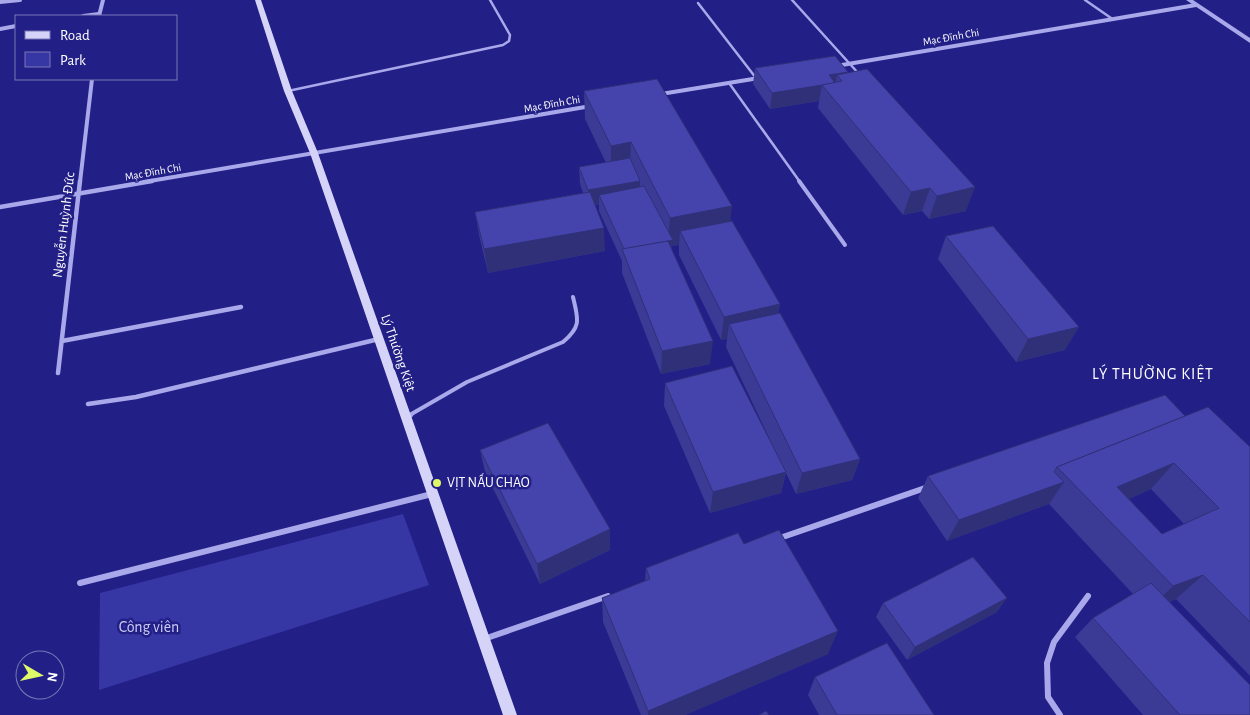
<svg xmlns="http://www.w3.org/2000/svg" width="1250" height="715" font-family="'Alegreya Sans',sans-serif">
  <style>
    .green { fill: #3736a5 }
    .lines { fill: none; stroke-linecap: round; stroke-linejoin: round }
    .service-far2 { stroke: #a9a8ea; stroke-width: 2.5 }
    .service-far1 { stroke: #a9a8ea; stroke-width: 4 }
    .service { stroke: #a9a8ea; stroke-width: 4.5 }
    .minor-far2 { stroke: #a9a8ea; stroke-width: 4 }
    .minor-far1 { stroke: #a9a8ea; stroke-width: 4.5 }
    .minor { stroke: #a9a8ea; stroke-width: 6 }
    .tertiary { fill: #a9a8ea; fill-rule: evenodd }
    .secondary { fill: #d5d4f8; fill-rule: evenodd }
    .wall { fill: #3b3a95; fill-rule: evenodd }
    .shaded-wall { fill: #303079 }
    .building { fill: #4544ad; stroke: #303079; fill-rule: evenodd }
    .poi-dot { fill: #dff868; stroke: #221f86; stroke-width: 2 }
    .labels { text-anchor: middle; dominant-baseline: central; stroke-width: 5; stroke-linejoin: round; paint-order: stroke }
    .far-street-label { font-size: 11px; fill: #fff; stroke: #221f86 }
    .street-label { font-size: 14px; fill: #fff; stroke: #221f86 }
    .poi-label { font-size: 14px; fill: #fff; stroke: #221f86; text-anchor: start }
    .quarter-label { font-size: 16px; letter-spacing: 1px; fill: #fff; stroke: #221f86 }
    .near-park-label { font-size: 16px; fill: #cdcdf7; stroke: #221f86 }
  </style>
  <rect width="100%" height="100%" fill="#221f86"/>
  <polygon class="green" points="403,514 429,585 99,690 100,593"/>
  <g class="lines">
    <g class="service-far2">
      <polyline points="792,0 859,74"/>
      <polyline points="1085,0 1111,18"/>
      <polyline points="698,3 756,78"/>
      <polyline points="729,83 800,182"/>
      <polyline points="288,91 503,45 509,41 510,35 490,0"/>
    </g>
    <g class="service-far1">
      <polyline points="799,181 845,245"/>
      <path d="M408,416L467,382L563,342C582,326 578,319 573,297"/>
    </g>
    <polyline class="service" points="408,416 411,415"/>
    <g class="minor-far2">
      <polyline points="0,2 20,0"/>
      <polyline points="83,16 99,14"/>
      <polyline points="99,16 103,0"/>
      <polyline points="0,29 16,26"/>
      <polyline points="836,66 1196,5"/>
      <polyline points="661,94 759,78"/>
      <polyline points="80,182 92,79"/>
      <polyline points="144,182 591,106"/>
    </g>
    <g class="minor-far1">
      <polyline points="0,207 152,181"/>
      <polyline points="62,341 241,307"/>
      <polyline points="58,373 80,181"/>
      <polyline points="88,404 136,397 379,339"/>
    </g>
    <g class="minor">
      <polyline points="777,539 928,487"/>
      <polyline points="80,583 432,494"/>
      <polyline points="484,639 608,596"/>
      <polyline points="1060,715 1048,697 1047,663 1054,642 1088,596"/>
    </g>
    <polygon class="tertiary" points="1186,0 1193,0 1250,38 1250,43"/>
    <polygon class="secondary" points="255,0 261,0 292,91 318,153 517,715 503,715 310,153 284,91"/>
  </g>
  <g class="wall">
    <polygon points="755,68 848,72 966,211 929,219 922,211 903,215 818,108 819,101 770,109 753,84"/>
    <polygon points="584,91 730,221 780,304 778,313 860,459 852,480 796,494 786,473 781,493 710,513 664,406 665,383 770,440 726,347 727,339 721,340 679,255 679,245 672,246 672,250 710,364 661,374 622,273 622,261 599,211 599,205 595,205 605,251 488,273 479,235 475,212 583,193 580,184 579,167 606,163 585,119"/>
    <polygon points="946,236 1065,350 1016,362 938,259"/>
    <path d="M1185,416L1250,447V676L1176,599L1169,602L1250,715H1143L1075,637L1093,618L1133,594L1049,504L947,541L918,498L928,476ZM1151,489L1184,524L1162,534L1129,499Z"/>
    <polygon points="480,450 610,529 610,550 540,584 485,472"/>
    <polygon points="744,544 828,654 685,715 641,715 603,622 602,598 645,581 646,568"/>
    <polygon points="883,603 997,612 907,660 876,617"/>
    <polygon points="815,677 934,715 819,715 808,695"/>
  </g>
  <g class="shaded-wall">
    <polygon points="848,72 842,81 837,75 832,98 827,91 826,91 829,75"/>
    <polygon points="822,85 819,101 770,109 772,93"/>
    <polygon points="631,142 630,171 611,175 611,146"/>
    <polygon points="640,181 640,198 599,195 599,205 588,207 588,190"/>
    <polygon points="975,187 966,211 929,219 937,196"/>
    <polygon points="930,188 922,211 903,215 911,192"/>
    <polygon points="732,206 729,235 680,231 679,245 672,246 672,257 628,266 668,241 670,218"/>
    <polygon points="604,228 605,251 488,273 484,249"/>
    <polygon points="780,304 776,328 729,324 727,339 721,340 724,317"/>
    <polygon points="1079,327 1065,350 1016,362 1028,339"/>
    <polygon points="713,341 710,364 661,374 662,351"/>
    <polygon points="860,459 852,480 796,494 802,473"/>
    <polygon points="1174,463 1151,489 1101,512 1117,487"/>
    <polygon points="786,472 781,493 710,513 713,492"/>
    <polygon points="1064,482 1049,504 947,541 959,520"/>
    <polygon points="610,529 610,550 540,584 537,564"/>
    <polygon points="1203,575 1176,599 1148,610 1173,586"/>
    <polygon points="1007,598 997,612 907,660 915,647"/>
    <polygon points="838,631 828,654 685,715 648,715 648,711"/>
  </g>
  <g class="building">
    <polygon points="835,56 848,72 829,75 835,83 772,93 755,68"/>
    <polygon points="867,69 975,187 937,196 930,188 911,192 822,85 842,81 837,75"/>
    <polygon points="657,79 732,206 670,218 631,142 611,146 584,91"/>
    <polygon points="630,158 640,181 588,190 579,167"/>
    <polygon points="644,186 673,240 624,249 599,195"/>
    <polygon points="590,192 604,228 484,249 475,212"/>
    <polygon points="732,221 780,304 724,317 680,231"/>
    <polygon points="993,226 1079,327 1028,339 946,236"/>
    <polygon points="668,241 713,341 662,351 622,249"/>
    <polygon points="780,313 860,459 802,473 729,324"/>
    <polygon points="732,366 786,472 713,492 665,383"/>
    <polygon points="1165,395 1185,416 1057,467 1054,472 1064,482 959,520 928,476"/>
    <path d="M1208,407L1250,447V622L1203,575L1173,586L1057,467ZM1174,463L1219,508L1162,534L1117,487Z"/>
    <polygon points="548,423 610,529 537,564 480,450"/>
    <polygon points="779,530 838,631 648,711 602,598 650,579 646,568 738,533 744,544"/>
    <polygon points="973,557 1007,598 915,647 883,603"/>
    <polygon points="1151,583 1250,685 1250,715 1180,715 1093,618"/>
    <polygon points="887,643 934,715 837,715 815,677"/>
    <polygon points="766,711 769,715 759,715"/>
  </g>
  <circle class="poi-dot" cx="437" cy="483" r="5"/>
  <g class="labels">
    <g class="far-street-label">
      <text transform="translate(951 37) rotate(-10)">Mạc Đĩnh Chi</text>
      <text transform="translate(552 104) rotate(-10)">Mạc Đĩnh Chi</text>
      <text transform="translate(153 172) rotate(-10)">Mạc Đĩnh Chi</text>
    </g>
    <g class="street-label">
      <text transform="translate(64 225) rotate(-83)">Nguyễn Huỳnh Đức</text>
      <text transform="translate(398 353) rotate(71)">Lý Thường Kiệt</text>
    </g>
    <g class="poi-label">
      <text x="447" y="483">VỊT NẤU CHAO</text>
    </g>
    <g class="quarter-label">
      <text x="1153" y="374">LÝ THƯỜNG KIỆT</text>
    </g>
    <g class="near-park-label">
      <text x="149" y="627">Công viên</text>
    </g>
  </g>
  <rect x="15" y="15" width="162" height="65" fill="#221f86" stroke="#7a79b6"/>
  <rect x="25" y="31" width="25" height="8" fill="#d5d4f8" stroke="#7a79b6"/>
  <text x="60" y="40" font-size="15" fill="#ffffff">Road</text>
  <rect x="25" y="52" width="25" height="15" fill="#3736a5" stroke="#7a79b6"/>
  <text x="60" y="65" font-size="15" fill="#ffffff">Park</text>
  <g transform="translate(40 675) rotate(99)"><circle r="24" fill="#221f86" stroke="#7a79b6"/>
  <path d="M0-4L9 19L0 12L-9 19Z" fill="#dff868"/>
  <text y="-8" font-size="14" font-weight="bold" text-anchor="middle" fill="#ffffff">N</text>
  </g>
</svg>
